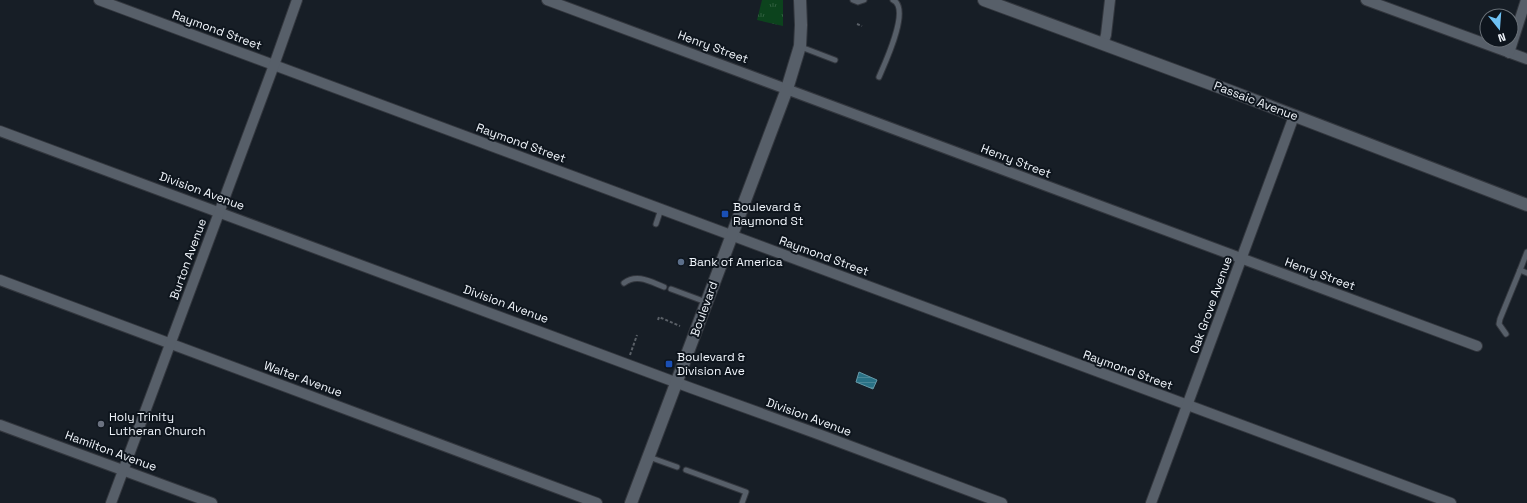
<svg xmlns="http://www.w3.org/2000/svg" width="1527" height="503" font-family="'Space Grotesk',sans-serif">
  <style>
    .grass { fill: url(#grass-tufts) }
    .water { fill: url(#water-rules); stroke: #6599a8 }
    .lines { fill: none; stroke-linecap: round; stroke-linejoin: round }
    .service-casing { stroke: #33373e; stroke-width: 7 }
    .minor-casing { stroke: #33373e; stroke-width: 12 }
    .tertiary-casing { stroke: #33373e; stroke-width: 14 }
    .path { stroke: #5a6067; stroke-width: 2; stroke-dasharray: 3 2; stroke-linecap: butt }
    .service { stroke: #575f69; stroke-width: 5 }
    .minor { stroke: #575f69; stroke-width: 10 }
    .tertiary { stroke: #575f69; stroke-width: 12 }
    .transit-dot { fill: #1a4fb4; stroke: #0e151d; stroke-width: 1.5 }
    .service-dot { fill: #5c6f8a; stroke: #0e151d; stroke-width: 1.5 }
    .worship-dot { fill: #6b7280; stroke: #0e151d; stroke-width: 1.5 }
    .labels { text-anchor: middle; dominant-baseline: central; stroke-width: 4; stroke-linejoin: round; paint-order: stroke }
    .street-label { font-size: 12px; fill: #f0f5fb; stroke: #0e151d }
    .poi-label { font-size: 12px; fill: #f0f5fb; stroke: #0e151d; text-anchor: start }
  </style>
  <defs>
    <pattern id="grass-tufts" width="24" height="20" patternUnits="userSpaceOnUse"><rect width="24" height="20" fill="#0c431d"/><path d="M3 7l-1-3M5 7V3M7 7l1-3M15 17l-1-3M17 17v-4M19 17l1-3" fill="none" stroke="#305f3f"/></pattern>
    <pattern id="water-rules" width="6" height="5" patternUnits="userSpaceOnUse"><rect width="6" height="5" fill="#297185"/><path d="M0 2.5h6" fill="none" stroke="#488697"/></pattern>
  </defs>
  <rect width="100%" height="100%" fill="#171e26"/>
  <polygon class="grass" points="762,0 783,0 783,26 757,20"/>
  <polygon class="water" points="859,372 877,380 873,389 856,382"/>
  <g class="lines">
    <defs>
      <g id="service">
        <polyline points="853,0 858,2 864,0"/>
        <polyline points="801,47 835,60"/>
        <path d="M879,77C885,63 911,8 893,0"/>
        <polyline points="656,224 661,209"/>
        <polyline points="1527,252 1520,270 1527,273"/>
        <path d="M624,283C637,273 651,282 664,287"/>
        <polyline points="671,289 706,302"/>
        <polyline points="1506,334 1499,324 1500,319 1520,270"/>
        <polyline points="649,457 677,467"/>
        <polyline points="686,470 746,492 742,503"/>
      </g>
      <g id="minor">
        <polyline points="99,0 1451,503"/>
        <polyline points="547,0 1477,346"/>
        <polyline points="1366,0 1527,59"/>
        <polyline points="1103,44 1106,35 1110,0"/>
        <polyline points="1509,53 1526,0"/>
        <polyline points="0,131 691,388 818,434 1002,503"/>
        <polyline points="0,280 597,503"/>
        <polyline points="0,425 212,503"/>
        <polyline points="111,503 274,65 297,0"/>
        <polyline points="1151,503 1294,116"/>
      </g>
      <g id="tertiary">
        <polyline points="984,0 1230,91 1527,205"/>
        <polyline points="631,503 787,89 800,46 801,25 800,0"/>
      </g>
    </defs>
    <use href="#service" class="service-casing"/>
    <use href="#minor" class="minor-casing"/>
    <use href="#tertiary" class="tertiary-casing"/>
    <g class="path">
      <polyline points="857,24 862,26"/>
      <polyline points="658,320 659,317 680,326"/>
      <polyline points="630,355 637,335"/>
    </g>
    <use href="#service" class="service"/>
    <use href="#minor" class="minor"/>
    <use href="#tertiary" class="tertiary"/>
  </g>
  <g class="transit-dot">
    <rect x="721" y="210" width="8" height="8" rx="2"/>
    <rect x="665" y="360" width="8" height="8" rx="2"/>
  </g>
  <circle class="service-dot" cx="681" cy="262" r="4"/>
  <circle class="worship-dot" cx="101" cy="424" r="4"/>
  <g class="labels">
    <g class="street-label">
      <text transform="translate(217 30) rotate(20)">Raymond Street</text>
      <text transform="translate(713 47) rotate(20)">Henry Street</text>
      <text transform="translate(1256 101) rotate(21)">Passaic Avenue</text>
      <text transform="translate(521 143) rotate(20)">Raymond Street</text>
      <text transform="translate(1016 161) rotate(21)">Henry Street</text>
      <text transform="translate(202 191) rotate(20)">Division Avenue</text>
      <text transform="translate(824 256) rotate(20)">Raymond Street</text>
      <text transform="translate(188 259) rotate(-70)">Burton Avenue</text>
      <text transform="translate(1320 274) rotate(20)">Henry Street</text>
      <text transform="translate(506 304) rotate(20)">Division Avenue</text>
      <text transform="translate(1211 305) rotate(-70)">Oak Grove Avenue</text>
      <text transform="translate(704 309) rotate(-70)">Boulevard</text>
      <text transform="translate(1128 370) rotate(20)">Raymond Street</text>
      <text transform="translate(303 379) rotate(20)">Walter Avenue</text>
      <text transform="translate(809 417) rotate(20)">Division Avenue</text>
      <text transform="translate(111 451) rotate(20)">Hamilton Avenue</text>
    </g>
    <g class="poi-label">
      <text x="733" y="207">Boulevard &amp;<tspan x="733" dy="14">Raymond St</tspan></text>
      <text x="689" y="262">Bank of America</text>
      <text x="677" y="357">Boulevard &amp;<tspan x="677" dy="14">Division Ave</tspan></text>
      <text x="109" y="417">Holy Trinity<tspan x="109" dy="14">Lutheran Church</tspan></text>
    </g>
  </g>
  <g transform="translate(1499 28) rotate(163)"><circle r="19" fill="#0e151d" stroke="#686f76"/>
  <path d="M0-3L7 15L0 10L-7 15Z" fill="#6fc2f4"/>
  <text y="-6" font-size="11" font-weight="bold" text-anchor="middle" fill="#f0f5fb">N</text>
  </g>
</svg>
